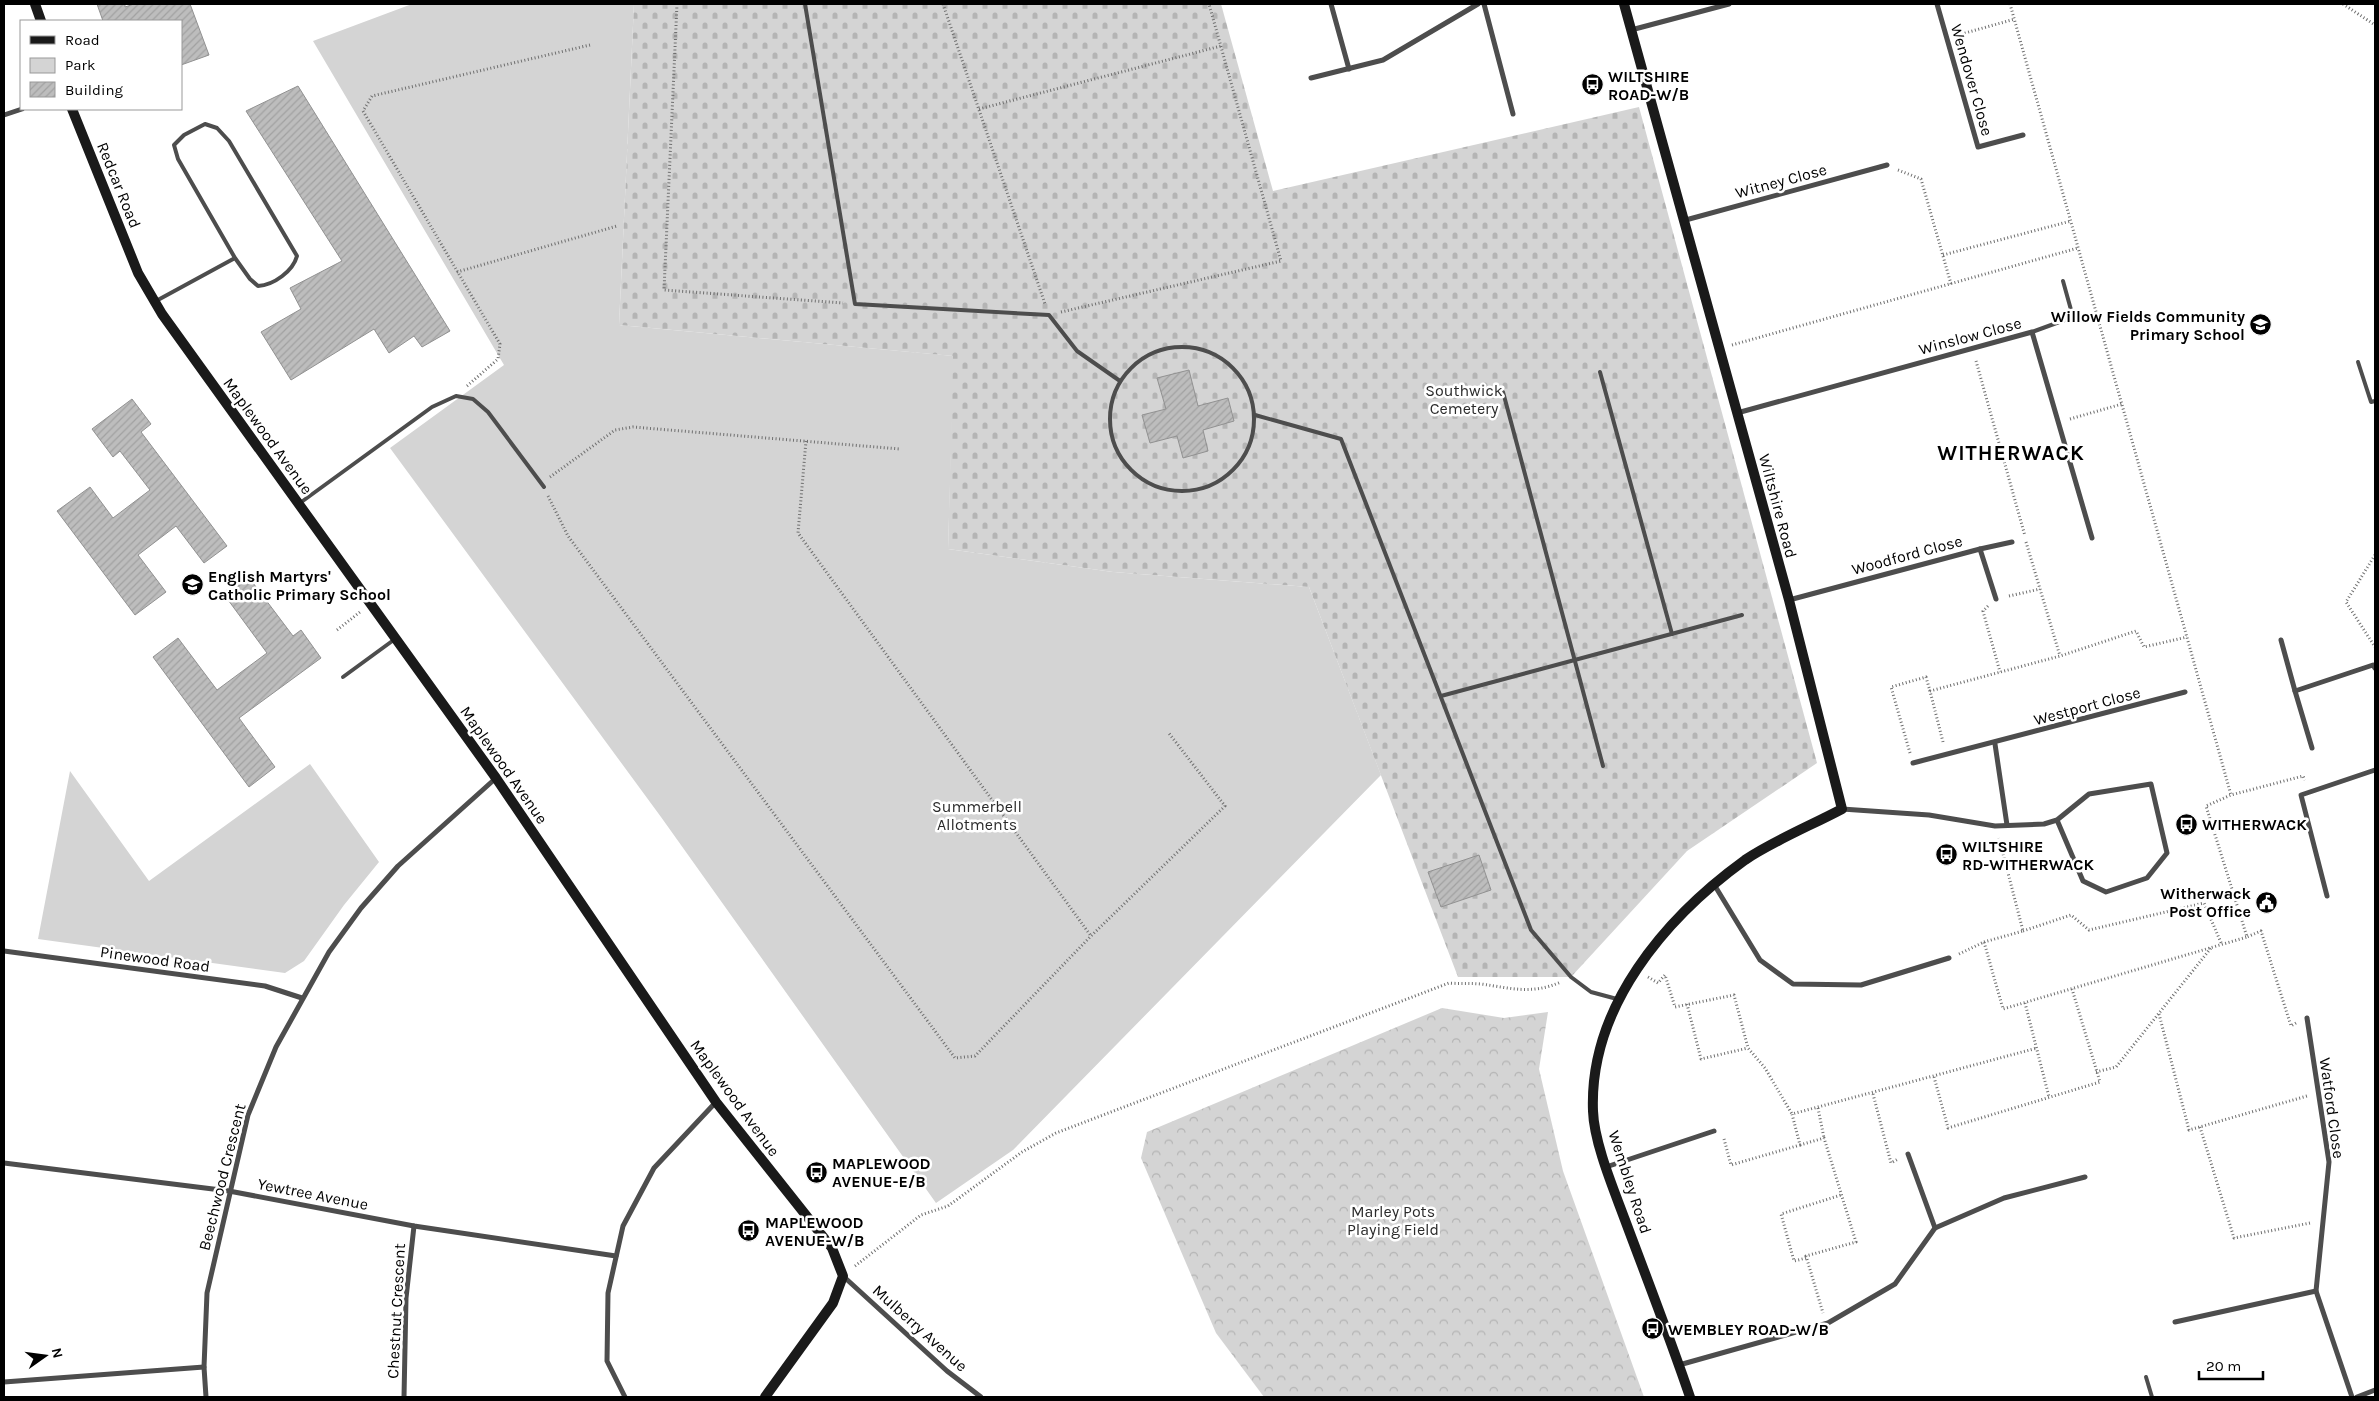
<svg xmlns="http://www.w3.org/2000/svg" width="2379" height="1401" font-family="Karla,sans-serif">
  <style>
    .green { fill: #d4d4d4 }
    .forest { fill: url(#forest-crowns) }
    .cemetery { fill: url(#cemetery-stones) }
    .building { fill: url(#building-hatch); stroke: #919191 }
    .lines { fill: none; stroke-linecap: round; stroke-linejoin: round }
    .path { stroke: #6f6f6f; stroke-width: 3; stroke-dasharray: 1 2.5; stroke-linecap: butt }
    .lane { stroke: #4d4d4d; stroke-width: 4 }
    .street { stroke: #4d4d4d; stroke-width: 5 }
    .secondary { stroke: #1a1a1a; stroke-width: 10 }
    .labels { text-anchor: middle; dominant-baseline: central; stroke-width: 5; stroke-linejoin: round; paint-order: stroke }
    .poi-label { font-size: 16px; font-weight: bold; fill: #000; stroke: #fff; text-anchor: start }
    .street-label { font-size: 16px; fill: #000; stroke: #fff }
    .park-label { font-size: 16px; fill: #2b2b2b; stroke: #fff }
    .district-label { font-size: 21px; font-weight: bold; letter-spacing: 1px; fill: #000; stroke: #fff }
  </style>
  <defs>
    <pattern id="forest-crowns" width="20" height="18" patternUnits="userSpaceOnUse" patternTransform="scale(1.25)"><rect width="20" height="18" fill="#d4d4d4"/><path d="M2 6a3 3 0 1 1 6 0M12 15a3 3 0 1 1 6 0" fill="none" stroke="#b4b4b4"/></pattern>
    <pattern id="cemetery-stones" width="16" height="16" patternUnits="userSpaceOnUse" patternTransform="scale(1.25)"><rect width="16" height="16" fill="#d4d4d4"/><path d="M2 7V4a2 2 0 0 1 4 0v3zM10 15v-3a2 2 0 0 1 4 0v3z" fill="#b4b4b4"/></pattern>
    <pattern id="building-hatch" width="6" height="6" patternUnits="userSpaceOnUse" patternTransform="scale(1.25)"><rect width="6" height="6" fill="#bdbdbd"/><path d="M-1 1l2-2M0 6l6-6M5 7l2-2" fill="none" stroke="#a1a1a1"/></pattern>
  </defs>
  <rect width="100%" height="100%" fill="#fff"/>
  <g class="green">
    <polygon points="412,4 634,4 619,325 954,356 948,549 1113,572 1309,587 1381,775 1013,1150 936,1203 661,817 390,448 504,365 313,41"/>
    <polygon points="310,764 379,862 344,905 304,961 285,973 38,939 70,771 149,881"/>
  </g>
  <polygon class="forest" points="1442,1008 1504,1018 1548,1012 1539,1069 1563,1171 1644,1397 1264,1397 1216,1333 1141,1158 1147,1132"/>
  <polygon class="cemetery" points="634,4 1221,4 1273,191 1639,107 1817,763 1687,851 1571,977 1458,977 1309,587 1113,572 948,549 953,356 619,325"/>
  <g class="building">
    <polygon points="97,4 125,4 125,7 134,4 190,4 209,55 181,65 181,21 103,21"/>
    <polygon points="298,86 450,331 422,347 414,336 389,353 374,329 291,380 261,332 301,309 290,288 342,261 246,111"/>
    <polygon points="1189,370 1198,406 1228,398 1234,421 1203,430 1208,451 1183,458 1177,436 1150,443 1142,415 1166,409 1157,378"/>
    <polygon points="132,399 151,424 141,432 227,546 204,563 176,526 138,555 166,592 135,615 57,511 90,487 113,518 150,490 120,451 113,457 92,429"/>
    <polygon points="247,575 293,636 301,630 321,658 239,718 275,767 249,787 153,657 178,638 217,690 267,653 223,593"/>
    <polygon points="1479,855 1491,890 1441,907 1428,872"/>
  </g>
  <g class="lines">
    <g class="path">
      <polyline points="677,4 664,290 843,303"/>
      <polyline points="943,4 1045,304"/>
      <polyline points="2010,4 2231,795"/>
      <polyline points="2343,4 2375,25"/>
      <polyline points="1958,35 2015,19"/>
      <polyline points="979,109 1221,46"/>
      <polyline points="1898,170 1921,179 1951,284"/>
      <polyline points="1943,255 2071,221"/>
      <polyline points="457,272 617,226"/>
      <polyline points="1061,312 1281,261 1209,4"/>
      <polyline points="1732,345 2078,248"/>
      <polyline points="1976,361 2025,536"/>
      <polyline points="467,386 498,359 500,344 363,111 372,96 590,45"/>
      <polyline points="2070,419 2122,404"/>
      <polyline points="806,441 798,533 1091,936"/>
      <polyline points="550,477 615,430 633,427 900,449"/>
      <polyline points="548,496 568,536 955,1058 975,1056 1091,936 1225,806 1168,732"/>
      <polyline points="2026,542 2060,656"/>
      <polyline points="2375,555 2346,602 2375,647"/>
      <polyline points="2009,596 2040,589"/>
      <polyline points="1988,606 1983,611 2000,672"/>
      <polyline points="337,630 360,612"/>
      <polyline points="1943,742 1930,691 2060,656 2136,631 2144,647 2187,637"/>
      <polyline points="1910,753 1891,687 1926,677 1930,691"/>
      <polyline points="2023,931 2071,915 2089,930 2204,903 2222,945"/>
      <polyline points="1984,942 2023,931 1999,838"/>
      <polyline points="1959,954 1984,942 2003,1009 2247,937"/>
      <polyline points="1648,977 1658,983 1665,975 1675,1007 1734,995 1748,1048 1765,1068 1792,1114"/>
      <polyline points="2025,1003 2049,1097"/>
      <polyline points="1687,1004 1701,1059 1748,1048"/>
      <polyline points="2159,1014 2189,1130 2307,1096"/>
      <polyline points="2296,1023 2291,1026 2261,931 2247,937 2206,806 2231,795 2303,776 2305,780"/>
      <polyline points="2096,1072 2116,1067 2211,948"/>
      <polyline points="1934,1077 1948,1128 2100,1082 2072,989"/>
      <polyline points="1873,1094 1891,1163 1898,1159"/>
      <polyline points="1818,1108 1824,1138"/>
      <polyline points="2200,1127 2234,1238 2310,1223"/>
      <polyline points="1724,1139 1731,1165 1800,1145 1792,1114 2037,1048"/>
      <polyline points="1800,1145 1824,1138 1856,1242 1806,1256 1823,1313"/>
      <polyline points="1806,1258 1794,1261 1781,1214 1841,1195"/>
      <path d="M855,1266L921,1215L948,1206L1022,1152L1056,1133L1449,983C1460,984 1470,983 1481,984C1511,988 1531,995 1561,982"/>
    </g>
    <g class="lane">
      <polyline points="805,4 855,304 1049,315 1077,351 1120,381"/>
      <path d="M156,301L235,258L178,159L174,145L184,135L205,124L217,128L229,141L297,256C293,271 274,285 258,286L250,279L235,258"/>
      <polyline points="2032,332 2073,317 2063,281"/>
      <circle cx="1182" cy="419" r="72"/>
      <polyline points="2358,362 2371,402 2375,401"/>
      <polyline points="1600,372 1672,634"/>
      <polyline points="1503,392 1603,766"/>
      <polyline points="1255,415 1341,439 1531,930 1571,977 1591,992 1617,999"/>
      <polyline points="300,503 432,407 456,396 473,399 488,412 544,487"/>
      <polyline points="343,677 395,639"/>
      <polyline points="1441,696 1742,615"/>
      <polyline points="2146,1377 2152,1397"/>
    </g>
    <g class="street">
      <polyline points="1331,4 1349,69"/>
      <polyline points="1484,4 1513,114"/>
      <polyline points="1937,4 1978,147 2023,135"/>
      <polyline points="1631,30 1729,4"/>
      <polyline points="1311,78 1383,60 1478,4"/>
      <polyline points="4,115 22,109"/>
      <polyline points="1682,221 1887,165"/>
      <polyline points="1737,413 2032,332 2092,538"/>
      <polyline points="1980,549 2012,542"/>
      <polyline points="1789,600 1980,549 1996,599"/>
      <polyline points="2281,640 2295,691"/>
      <polyline points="1995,744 2007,825"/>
      <polyline points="2312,748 2295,691 2373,665 2375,668"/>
      <polyline points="1913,763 2185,692"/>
      <polyline points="1842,809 1929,815 1995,826 2044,824 2057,820 2089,794 2151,784 2167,853 2147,878 2106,892 2083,881 2057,820"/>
      <polyline points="1715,886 1760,960 1793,984 1861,985 1949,958"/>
      <polyline points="2327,896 2301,795 2375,770"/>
      <polyline points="4,951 265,986 302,998"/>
      <polyline points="2307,1018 2329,1162 2316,1291 2352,1397"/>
      <polyline points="1908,1154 1935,1228"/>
      <polyline points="4,1163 229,1191 414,1226 616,1256"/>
      <polyline points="1606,1167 1714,1131"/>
      <polyline points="843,1276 947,1371 981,1397"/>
      <polyline points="2175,1322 2316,1291"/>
      <polyline points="1679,1365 1828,1323 1895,1284 1935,1228 2004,1198 2085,1177"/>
      <polyline points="4,1382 204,1367"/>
      <polyline points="206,1397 204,1367 207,1293 248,1115 276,1047 329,952 361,908 398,866 496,778"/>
      <polyline points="404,1397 406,1298 414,1226"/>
      <polyline points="625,1397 607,1361 608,1293 623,1226 654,1168 716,1102"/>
      <polyline points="2357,1397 2375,1390"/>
    </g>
    <g class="secondary">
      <polyline points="35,4 41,21"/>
      <path d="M1624,4L1789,600L1842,809C1812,825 1773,841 1745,860C1665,918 1589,1007 1593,1111C1594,1143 1614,1190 1625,1220C1647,1279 1670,1338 1690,1397"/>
      <polyline points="72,109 138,273 162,314 496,778 716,1102 832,1248 843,1276 833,1303 765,1397"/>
    </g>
  </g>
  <defs>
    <symbol id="bus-disc" viewBox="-11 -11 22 22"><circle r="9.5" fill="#000" stroke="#fff"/><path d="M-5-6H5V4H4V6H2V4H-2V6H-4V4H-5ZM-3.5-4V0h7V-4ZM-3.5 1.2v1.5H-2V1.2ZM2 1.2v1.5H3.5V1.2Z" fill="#fff"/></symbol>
    <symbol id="school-disc" viewBox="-11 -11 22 22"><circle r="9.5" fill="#000" stroke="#fff"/><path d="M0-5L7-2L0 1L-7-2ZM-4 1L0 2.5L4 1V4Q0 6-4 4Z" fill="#fff"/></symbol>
    <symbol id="civic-disc" viewBox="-11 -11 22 22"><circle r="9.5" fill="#000" stroke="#fff"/><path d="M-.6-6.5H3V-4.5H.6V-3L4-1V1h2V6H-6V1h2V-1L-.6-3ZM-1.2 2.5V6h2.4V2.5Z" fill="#fff"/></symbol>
  </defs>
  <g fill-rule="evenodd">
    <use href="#bus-disc" x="1580" y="72" width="25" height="25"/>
    <use href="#school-disc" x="2248" y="312" width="25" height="25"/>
    <use href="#school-disc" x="180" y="572" width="25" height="25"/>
    <use href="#bus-disc" x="2174" y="812" width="25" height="25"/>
    <use href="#bus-disc" x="1934" y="842" width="25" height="25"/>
    <use href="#civic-disc" x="2254" y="890" width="25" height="25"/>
    <use href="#bus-disc" x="804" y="1160" width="25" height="25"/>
    <use href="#bus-disc" x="736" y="1218" width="25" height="25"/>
    <use href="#bus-disc" x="1640" y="1316" width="25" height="25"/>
  </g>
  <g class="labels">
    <g class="poi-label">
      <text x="1608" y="76">WILTSHIRE<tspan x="1608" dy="18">ROAD-W/B</tspan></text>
      <text x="2245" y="316" text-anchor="end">Willow Fields Community<tspan x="2245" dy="18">Primary School</tspan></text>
      <text x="208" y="576">English Martyrs'<tspan x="208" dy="18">Catholic Primary School</tspan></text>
      <text x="2202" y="824">WITHERWACK</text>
      <text x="1962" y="846">WILTSHIRE<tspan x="1962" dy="18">RD-WITHERWACK</tspan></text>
      <text x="2251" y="893" text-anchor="end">Witherwack<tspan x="2251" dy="18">Post Office</tspan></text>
      <text x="832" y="1163">MAPLEWOOD<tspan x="832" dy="18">AVENUE-E/B</tspan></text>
      <text x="765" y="1222">MAPLEWOOD<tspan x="765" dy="18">AVENUE-W/B</tspan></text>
      <text x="1668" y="1329">WEMBLEY ROAD-W/B</text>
    </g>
    <g class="street-label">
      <text transform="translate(1972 80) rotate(74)">Wendover Close</text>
      <text transform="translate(1781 181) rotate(-15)">Witney Close</text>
      <text transform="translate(119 185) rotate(68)">Redcar Road</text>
      <text transform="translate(1970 336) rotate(-15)">Winslow Close</text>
      <text transform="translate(268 436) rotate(54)">Maplewood Avenue</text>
      <text transform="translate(1778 506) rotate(75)">Wiltshire Road</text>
      <text transform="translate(1907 555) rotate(-15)">Woodford Close</text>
      <text transform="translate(2087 706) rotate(-15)">Westport Close</text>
      <text transform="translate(504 765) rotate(55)">Maplewood Avenue</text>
      <text transform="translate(155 959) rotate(8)">Pinewood Road</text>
      <text transform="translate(735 1098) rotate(54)">Maplewood Avenue</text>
      <text transform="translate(2332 1108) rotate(82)">Watford Close</text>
      <text transform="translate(222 1177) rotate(-76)">Beechwood Crescent</text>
      <text transform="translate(1630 1182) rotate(72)">Wembley Road</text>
      <text transform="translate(313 1194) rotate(11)">Yewtree Avenue</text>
      <text transform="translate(396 1311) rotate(-87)">Chestnut Crescent</text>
      <text transform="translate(920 1328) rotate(42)">Mulberry Avenue</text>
    </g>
    <g class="park-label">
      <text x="1464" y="390">Southwick<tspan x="1464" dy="18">Cemetery</tspan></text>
      <text x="977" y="806">Summerbell<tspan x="977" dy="18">Allotments</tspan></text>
      <text x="1393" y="1211">Marley Pots<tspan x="1393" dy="18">Playing Field</tspan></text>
    </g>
    <g class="district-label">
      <text x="2011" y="453">WITHERWACK</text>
    </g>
  </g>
  <rect width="2379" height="1401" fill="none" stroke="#000000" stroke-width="10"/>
  <rect x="20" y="20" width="162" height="90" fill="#ffffff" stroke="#999999"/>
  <rect x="30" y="36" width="25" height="8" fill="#1a1a1a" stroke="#999999"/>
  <text x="65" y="45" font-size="15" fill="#000000">Road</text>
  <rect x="30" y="58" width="25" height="15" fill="#d4d4d4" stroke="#999999"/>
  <text x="65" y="70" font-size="15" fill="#000000">Park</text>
  <rect x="30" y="82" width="25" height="15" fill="url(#building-hatch)" stroke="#999999"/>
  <text x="65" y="95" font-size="15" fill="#000000">Building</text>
  <g transform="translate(45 1356) rotate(76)" stroke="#ffffff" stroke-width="4" paint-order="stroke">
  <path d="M0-4L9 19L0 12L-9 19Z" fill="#000000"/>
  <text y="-8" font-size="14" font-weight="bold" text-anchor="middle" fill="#000000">N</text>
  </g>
  <path d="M2199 1371v8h64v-8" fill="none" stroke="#000000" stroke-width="2.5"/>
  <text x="2206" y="1371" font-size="15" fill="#000000" stroke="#ffffff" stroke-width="4" paint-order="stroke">20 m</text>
</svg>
